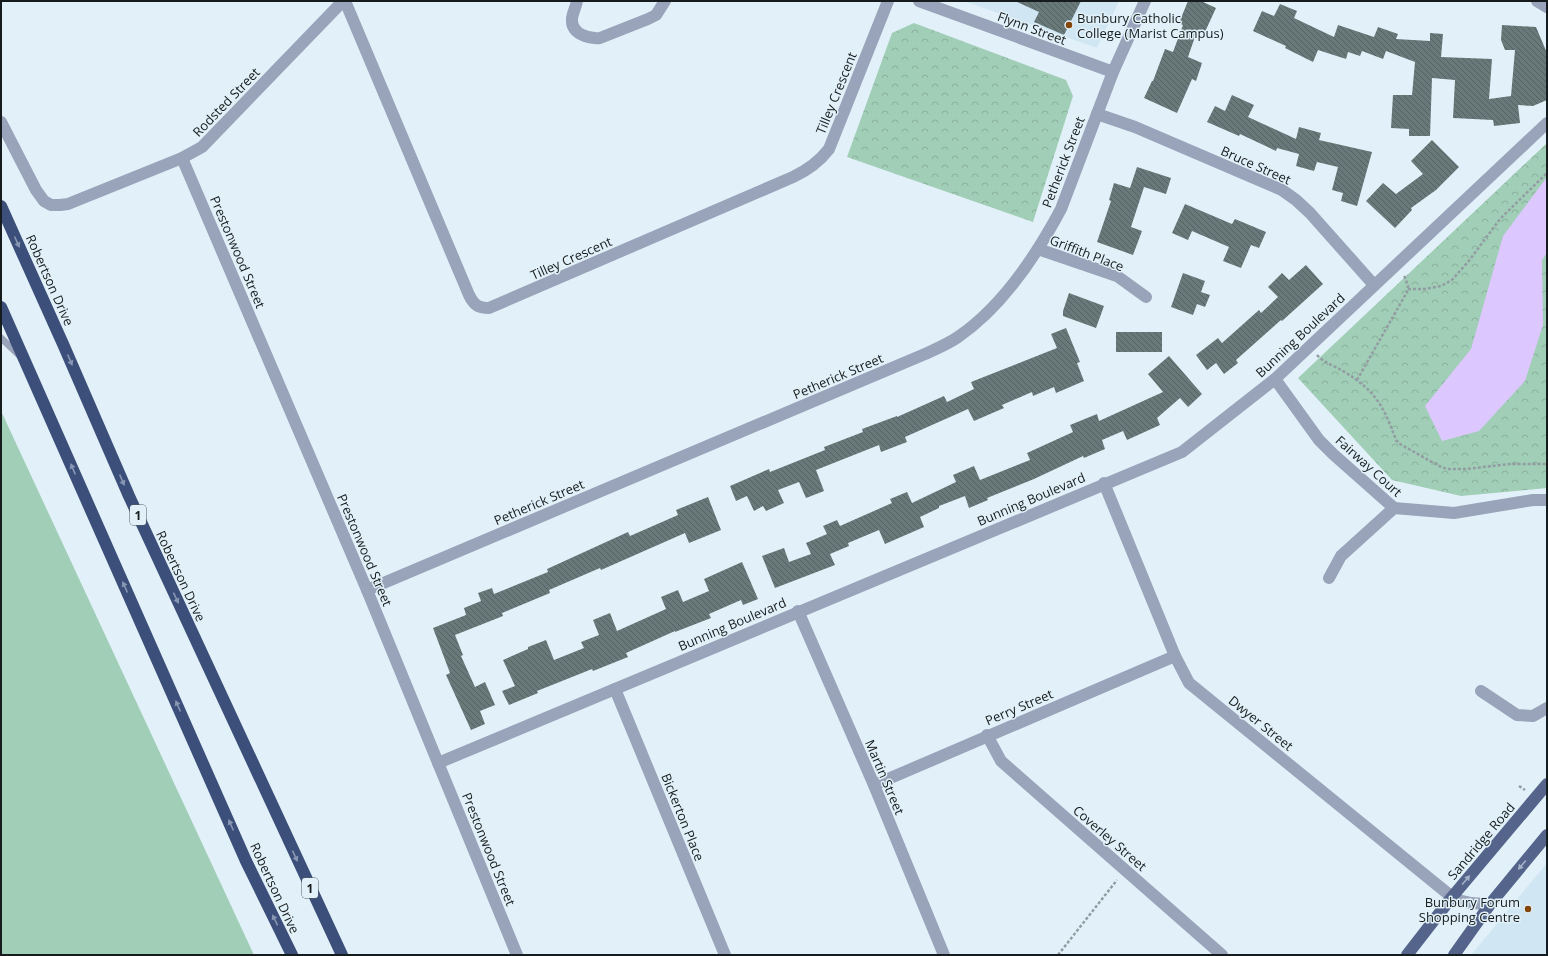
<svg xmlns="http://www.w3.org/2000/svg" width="1548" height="956" font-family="'Open Sans',sans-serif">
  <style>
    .built { fill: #d0e6f2 }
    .grass { fill: #a1ceb6 }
    .park { fill: url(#park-crowns) }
    .water { fill: #dcc8ff }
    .building { fill: url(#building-back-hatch) }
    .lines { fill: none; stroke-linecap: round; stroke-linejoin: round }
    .path { stroke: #929da3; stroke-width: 2.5; stroke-dasharray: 3 2; stroke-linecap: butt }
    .lane { stroke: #99a3ba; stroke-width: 7 }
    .street { stroke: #99a3ba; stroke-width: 12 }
    .primary { stroke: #54648b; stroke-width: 12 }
    .highway { stroke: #3c4e7a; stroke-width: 12 }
    .oneway { fill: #8797b3 }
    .oneway2 { fill: #a2b2c8 }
    .poi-dot { fill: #844608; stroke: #e2f1f9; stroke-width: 1.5 }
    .labels { text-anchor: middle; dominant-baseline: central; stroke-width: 3; stroke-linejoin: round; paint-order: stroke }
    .shield { fill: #e2f1f9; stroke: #535c60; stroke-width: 1 }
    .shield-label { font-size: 12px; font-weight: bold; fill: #161c1e }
    .poi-label { font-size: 13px; fill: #161c1e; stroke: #e2f1f9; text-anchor: start }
    .street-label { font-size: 13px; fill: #161c1e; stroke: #e2f1f9 }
  </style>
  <defs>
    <pattern id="park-crowns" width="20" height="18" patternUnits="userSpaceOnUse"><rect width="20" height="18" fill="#a1ceb6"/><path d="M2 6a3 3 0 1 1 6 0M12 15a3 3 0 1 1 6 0" fill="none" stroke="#8ab09c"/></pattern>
    <pattern id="building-back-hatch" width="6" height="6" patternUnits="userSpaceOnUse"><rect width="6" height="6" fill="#697979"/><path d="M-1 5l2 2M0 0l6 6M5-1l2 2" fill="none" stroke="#556263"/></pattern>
  </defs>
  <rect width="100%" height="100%" fill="#e2f1f9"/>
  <g class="built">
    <polygon points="964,1 1119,1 1097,48"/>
    <polygon points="1547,863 1547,955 1471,955"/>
  </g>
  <polygon class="grass" points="1,411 254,955 1,955"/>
  <g class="park">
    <polygon points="914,23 1066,80 1073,96 1033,222 847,157 892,33"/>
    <polygon points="1547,143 1547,488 1461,496 1392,480 1298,378"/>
  </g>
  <polygon class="water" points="1547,177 1547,253 1542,260 1543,325 1525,381 1479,431 1442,441 1425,406 1471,349 1503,236"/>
  <g class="building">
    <polygon points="1015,1 1081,1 1064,35 1034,22 1039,12"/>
    <polygon points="1188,1 1201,1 1216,8 1204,34 1197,31 1188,57 1202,63 1196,81 1192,79 1177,113 1144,98 1152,81 1153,81 1165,49 1173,52 1183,25 1179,23"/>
    <polygon points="1280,4 1297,11 1294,18 1334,37 1338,25 1374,37 1378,27 1398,34 1396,39 1430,41 1430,33 1443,34 1441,57 1492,59 1489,99 1511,96 1515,50 1505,50 1501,40 1502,25 1536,27 1547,53 1547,100 1533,106 1518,105 1520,123 1494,126 1493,120 1453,118 1455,80 1432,78 1430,136 1409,136 1409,129 1391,128 1393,95 1412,95 1415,62 1386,51 1383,59 1362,51 1360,56 1348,52 1346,59 1318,50 1313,62 1285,48 1286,46 1253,31 1262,11 1274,16"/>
    <polygon points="1232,95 1254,105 1248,117 1296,139 1299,127 1321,133 1319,140 1372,152 1357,206 1341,201 1343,193 1332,190 1338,167 1317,162 1314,171 1296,166 1299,154 1277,148 1276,151 1240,134 1239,136 1207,122 1215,106 1225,111"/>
    <polygon points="1432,140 1459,167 1436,190 1411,208 1412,210 1395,228 1366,201 1383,183 1396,194 1423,174 1411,161"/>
    <polygon points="1137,167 1171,178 1166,194 1144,187 1131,227 1142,231 1133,255 1097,242 1111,201 1109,200 1114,183 1130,188"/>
    <polygon points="1185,204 1232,224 1235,219 1266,232 1259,248 1251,245 1241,268 1223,261 1229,247 1192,231 1188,240 1172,233"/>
    <polygon points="1306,265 1323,284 1282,321 1281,320 1236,360 1238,363 1224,374 1216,363 1207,370 1196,355 1218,338 1222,343 1259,310 1261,313 1278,297 1268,287 1282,273 1289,280"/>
    <polygon points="1183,273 1205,281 1201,292 1210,295 1205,307 1197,304 1193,315 1171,307"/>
    <polygon points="1069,293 1104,306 1096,328 1063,316 1063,311"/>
    <polygon points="1066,328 1080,362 1077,363 1084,381 1056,393 1054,387 1033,396 1032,392 1002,405 1004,408 974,421 968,409 905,437 907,442 881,452 879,445 816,470 824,491 806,498 799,482 778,490 784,503 766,511 763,506 754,511 747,496 736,501 730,486 769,469 770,472 825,450 824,447 863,432 862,429 897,416 897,417 944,396 947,402 974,389 971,382 1057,348 1051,334"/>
    <rect x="1116" y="332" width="46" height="20"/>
    <polygon points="1169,356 1202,394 1188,407 1180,398 1157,418 1160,425 1127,440 1123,431 1102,440 1105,449 1084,458 1083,456 1034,479 987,498 988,500 969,508 965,496 939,506 939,508 920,517 924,527 885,544 879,530 848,543 849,546 830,554 835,565 775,588 762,556 784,548 789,562 811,554 806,543 827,534 823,526 837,520 840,526 892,503 890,499 907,492 912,503 956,482 953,475 974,466 980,480 1030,460 1027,453 1073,432 1070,425 1097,414 1099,421 1163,392 1148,374"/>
    <polygon points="708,497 721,530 689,543 685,533 601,570 600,568 549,590 550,593 502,613 503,616 455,635 463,655 461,656 475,687 485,682 495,705 480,711 485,724 471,730 446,675 450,673 433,628 466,615 464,608 481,601 478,593 492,588 494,594 548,572 547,569 628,532 630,536 678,515 676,510"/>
    <polygon points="742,562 758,599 743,605 741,600 709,614 711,618 675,632 675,631 626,653 628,657 593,671 592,669 537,691 538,693 509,705 502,691 515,686 503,660 528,649 528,647 546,640 554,660 584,648 581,642 599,635 593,620 610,613 617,631 666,609 661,597 678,590 683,602 709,591 704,579"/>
  </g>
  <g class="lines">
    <g class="path">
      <polyline points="1408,289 1425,289 1441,286 1452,280 1468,262 1500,219 1547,173"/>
      <path d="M1317,355C1324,363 1335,366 1343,371C1376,391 1383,405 1396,440L1400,444L1439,466L1447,469H1466L1510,464H1547"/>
      <polyline points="1357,380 1407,292 1408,286 1404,275"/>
      <polyline points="1519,786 1525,790"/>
      <polyline points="1058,955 1117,880"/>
    </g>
    <polyline class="lane" points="1,338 20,356"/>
    <g class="street">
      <path d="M345,1L469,295C474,305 478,308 489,308L793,177C808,170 819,162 829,149L888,1"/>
      <path d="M577,1C576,7 572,14 572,19C571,34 589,39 600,38L648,19L656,15L665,1"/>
      <polyline points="919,1 1113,72"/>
      <polyline points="1537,1 1547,7"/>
      <polyline points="1097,114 1135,127 1282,190 1296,200 1310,213 1374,285"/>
      <polyline points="1,122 36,190 44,201 51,205 60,205 68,204 182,158 202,147 343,1"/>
      <polyline points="182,158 367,590 517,955"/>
      <polyline points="1038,249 1117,276 1146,297"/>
      <polyline points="1275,379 1319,440 1333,454 1394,508 1454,513 1533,500 1547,500"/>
      <path d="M1104,483L1175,656L1189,683L1452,897C1465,904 1476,904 1491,903"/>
      <polyline points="1329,578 1341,556 1394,508"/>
      <path d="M367,590L925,354C936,349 948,344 958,337C1002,307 1036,256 1061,209L1113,72L1145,1"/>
      <polyline points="798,611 874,785 944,955"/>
      <polyline points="615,689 725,955"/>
      <polyline points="1481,691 1517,715 1533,716 1547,708"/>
      <polyline points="987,735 1001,761 1222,955"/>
      <polyline points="438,763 1182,452 1275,379 1547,123"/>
      <polyline points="874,785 1175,656"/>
    </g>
    <g class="primary">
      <polyline points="1407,955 1452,897 1547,784"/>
      <polyline points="1454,955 1491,903 1547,835"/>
    </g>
    <g class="highway">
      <polyline points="1,206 63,344 129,496 342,955"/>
      <polyline points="1,307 246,861 292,955"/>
    </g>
  </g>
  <defs><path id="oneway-solid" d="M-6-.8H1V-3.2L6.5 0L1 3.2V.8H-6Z"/></defs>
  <g class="oneway">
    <use href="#oneway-solid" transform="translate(17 242) rotate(66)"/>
    <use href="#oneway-solid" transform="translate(70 360) rotate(67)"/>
    <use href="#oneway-solid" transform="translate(73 469) rotate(-114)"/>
    <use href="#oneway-solid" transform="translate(122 480) rotate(67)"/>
    <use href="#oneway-solid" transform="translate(125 587) rotate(-114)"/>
    <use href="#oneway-solid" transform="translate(176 598) rotate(65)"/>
    <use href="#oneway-solid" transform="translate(178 706) rotate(-114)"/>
    <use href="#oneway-solid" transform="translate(231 825) rotate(-114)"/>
    <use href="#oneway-solid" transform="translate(295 856) rotate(65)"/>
    <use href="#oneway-solid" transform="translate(275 920) rotate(-116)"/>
  </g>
  <g class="oneway2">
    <use href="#oneway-solid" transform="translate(1522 865) rotate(130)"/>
    <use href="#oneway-solid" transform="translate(1466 880) rotate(-50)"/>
  </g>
  <g class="poi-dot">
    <circle cx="1069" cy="25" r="4"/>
    <circle cx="1528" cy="909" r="4"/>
  </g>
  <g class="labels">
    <g class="shield">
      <rect x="130" y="505" width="16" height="20" rx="3"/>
      <rect x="302" y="878" width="16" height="20" rx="3"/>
    </g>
    <g class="shield-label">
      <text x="138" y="515">1</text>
      <text x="310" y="888">1</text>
    </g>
    <g class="poi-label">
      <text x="1077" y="18">Bunbury Catholic<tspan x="1077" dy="15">College (Marist Campus)</tspan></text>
      <text x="1520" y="902" text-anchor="end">Bunbury Forum<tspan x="1520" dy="15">Shopping Centre</tspan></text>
    </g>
    <g class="street-label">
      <text transform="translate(1032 28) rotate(20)">Flynn Street</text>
      <text transform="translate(836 93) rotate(-68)">Tilley Crescent</text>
      <text transform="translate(226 102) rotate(-46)">Rodsted Street</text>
      <text transform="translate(1063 162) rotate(-69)">Petherick Street</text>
      <text transform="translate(1256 165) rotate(24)">Bruce Street</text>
      <text transform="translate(238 252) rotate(67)">Prestonwood Street</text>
      <text transform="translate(1087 253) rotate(21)">Griffith Place</text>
      <text transform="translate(571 258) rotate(-24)">Tilley Crescent</text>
      <text transform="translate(50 280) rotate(66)">Robertson Drive</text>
      <text transform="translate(1300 335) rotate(-43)">Bunning Boulevard</text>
      <text transform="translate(838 376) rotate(-23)">Petherick Street</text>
      <text transform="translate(1369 466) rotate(42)">Fairway Court</text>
      <text transform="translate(1031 499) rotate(-23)">Bunning Boulevard</text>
      <text transform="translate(539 502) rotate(-23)">Petherick Street</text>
      <text transform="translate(365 550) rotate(67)">Prestonwood Street</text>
      <text transform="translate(181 576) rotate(65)">Robertson Drive</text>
      <text transform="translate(732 624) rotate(-23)">Bunning Boulevard</text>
      <text transform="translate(1019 707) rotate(-23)">Perry Street</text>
      <text transform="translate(1261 723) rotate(39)">Dwyer Street</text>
      <text transform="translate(885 777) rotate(67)">Martin Street</text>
      <text transform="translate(683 817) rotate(68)">Bickerton Place</text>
      <text transform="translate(1110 838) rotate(41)">Coverley Street</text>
      <text transform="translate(1481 841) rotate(-50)">Sandridge Road</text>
      <text transform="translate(489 849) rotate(68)">Prestonwood Street</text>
      <text transform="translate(275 888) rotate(65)">Robertson Drive</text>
    </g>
  </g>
  <rect width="1548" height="956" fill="none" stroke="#161c1e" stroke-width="4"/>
</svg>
